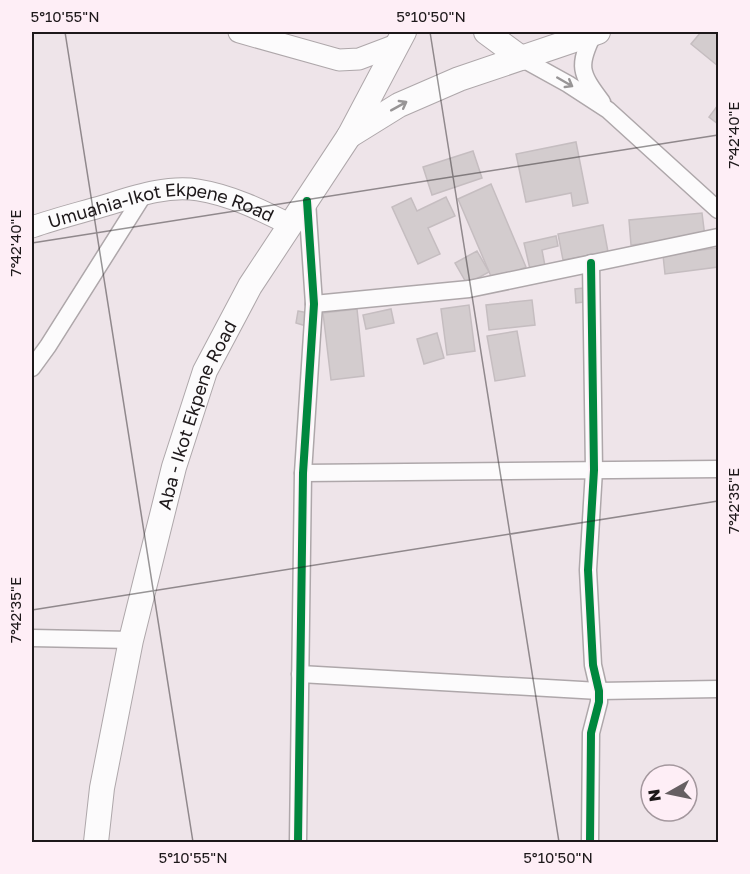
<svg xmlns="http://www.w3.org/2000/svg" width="750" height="874" font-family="'Golos Text',sans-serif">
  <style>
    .building { fill: #d3ccce; stroke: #c5bdc0; stroke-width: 1.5 }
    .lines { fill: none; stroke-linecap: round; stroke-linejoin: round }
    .minor-casing { stroke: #aea7aa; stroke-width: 19 }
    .major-casing { stroke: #aea7aa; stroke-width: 23 }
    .highway-casing { stroke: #aea7aa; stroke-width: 26 }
    .minor { stroke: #fcfbfc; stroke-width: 16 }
    .major { stroke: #fcfbfc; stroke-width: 21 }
    .highway { stroke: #fcfbfc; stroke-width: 24 }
    .cycleway-casing { stroke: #feeef6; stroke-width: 11 }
    .cycleway { stroke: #00873e; stroke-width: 8 }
    .oneway { stroke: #989596 }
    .ticks { fill: none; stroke: #1d181a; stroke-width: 1.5; stroke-opacity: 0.45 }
    .labels { text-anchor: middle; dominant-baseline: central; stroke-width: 5; stroke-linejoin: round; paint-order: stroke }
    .street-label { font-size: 18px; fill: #1d181a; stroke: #feeef6 }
    .neatline { fill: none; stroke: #1d181a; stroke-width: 2 }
    .ticks-label { font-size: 15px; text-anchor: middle; fill: #1d181a }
  </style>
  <rect width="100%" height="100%" fill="#eee4e9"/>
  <g class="building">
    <polygon points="701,32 716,32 718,33 718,66 691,44"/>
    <polygon points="718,105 718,124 709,117"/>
    <polygon points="576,142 588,203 573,206 571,193 526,202 516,154"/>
    <polygon points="473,151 482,178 432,195 423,167"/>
    <polygon points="491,184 526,267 493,281 458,199"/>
    <polygon points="446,197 455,216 428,228 440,254 418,264 392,207 411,198 417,211"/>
    <polygon points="702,213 705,237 631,245 629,220"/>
    <polygon points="603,225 608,252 563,260 558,234"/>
    <polygon points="556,236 558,246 542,250 545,266 530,269 524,243"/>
    <polygon points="717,248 718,267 665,274 663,255"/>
    <polygon points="477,251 489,272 467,284 455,263"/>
    <polygon points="583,288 584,302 576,303 575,289"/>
    <polygon points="532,300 535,325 489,330 486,305"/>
    <polygon points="469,305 475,351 447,355 441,309"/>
    <polygon points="357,309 364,376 331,380 323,313"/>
    <polygon points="391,309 394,323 366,329 363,315"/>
    <polygon points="298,311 309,313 306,326 296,323"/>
    <polygon points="517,331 525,376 495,381 487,336"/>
    <polygon points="437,333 444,358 424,364 417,339"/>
  </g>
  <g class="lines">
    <defs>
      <g id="minor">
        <path d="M594,33C577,66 580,73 602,102"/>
        <polyline points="521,58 568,84 608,110 718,210"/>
        <polyline points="314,304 469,289 718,237"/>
        <polyline points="32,368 48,346 144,194"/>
        <polyline points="303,473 718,469"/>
        <polyline points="32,638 131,640"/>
        <polyline points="300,674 599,691 718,689"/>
        <polyline points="298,842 303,473 314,304 307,201"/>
        <polyline points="590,842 591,733 599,702 599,691 593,665 588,570 594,470 591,263"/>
      </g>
      <g id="major">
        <polyline points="239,32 339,60 359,59 396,45"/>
        <path id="s1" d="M32,227C55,219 79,213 103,206C133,197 166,185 198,190C230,195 261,210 289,224"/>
      </g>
      <g id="highway">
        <polyline points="486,32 521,58"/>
        <polyline points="349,136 399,105 459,79 598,32"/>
        <path id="s2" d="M96,842L102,788L131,640L174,467L205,371L250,286L349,136L404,32"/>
      </g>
    </defs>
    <use href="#minor" class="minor-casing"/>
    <use href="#major" class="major-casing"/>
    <use href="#highway" class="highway-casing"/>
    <use href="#minor" class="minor"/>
    <use href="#major" class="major"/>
    <use href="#highway" class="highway"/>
    <defs>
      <g id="cycleway">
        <polyline points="298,842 303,473 314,304 307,201"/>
        <polyline points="590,842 591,733 599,702 599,691 593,665 588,570 594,470 591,263"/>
      </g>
    </defs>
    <use href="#cycleway" class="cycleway-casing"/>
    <use href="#cycleway" class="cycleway"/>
  </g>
  <defs><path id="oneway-shaft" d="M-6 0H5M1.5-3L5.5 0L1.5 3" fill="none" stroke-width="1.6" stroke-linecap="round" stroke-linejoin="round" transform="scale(1.5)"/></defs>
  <g class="oneway">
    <use href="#oneway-shaft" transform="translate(565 82) rotate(30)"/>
    <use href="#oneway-shaft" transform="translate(399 106) rotate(-29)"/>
  </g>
  <path class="ticks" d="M65,32L193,842M430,32L559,842M32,243L718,135M32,610L718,501"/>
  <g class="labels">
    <g class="street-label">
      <text stroke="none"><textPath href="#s1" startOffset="134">Umuahia-Ikot Ekpene Road</textPath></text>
      <text stroke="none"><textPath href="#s2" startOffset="440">Aba - Ikot Ekpene Road</textPath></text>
    </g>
  </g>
  <rect width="750" height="874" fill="none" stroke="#feeef6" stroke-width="66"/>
  <g transform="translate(669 793) rotate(261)"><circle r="28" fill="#feeef6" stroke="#a4989e" stroke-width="1.5"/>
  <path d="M0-4.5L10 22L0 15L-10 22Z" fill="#665f62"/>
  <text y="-9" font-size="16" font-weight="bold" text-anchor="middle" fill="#1d181a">N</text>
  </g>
  <rect x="33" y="33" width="684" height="808" class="neatline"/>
  <g class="ticks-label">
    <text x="65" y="22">5°10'55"N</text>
    <text x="431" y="22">5°10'50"N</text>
    <text transform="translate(734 135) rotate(-90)" y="5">7°42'40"E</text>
    <text transform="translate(16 243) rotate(-90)" y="5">7°42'40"E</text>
    <text transform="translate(734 501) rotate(-90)" y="5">7°42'35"E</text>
    <text transform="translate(16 610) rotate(-90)" y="5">7°42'35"E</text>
    <text x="193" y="863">5°10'55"N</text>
    <text x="558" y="863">5°10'50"N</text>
  </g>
</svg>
